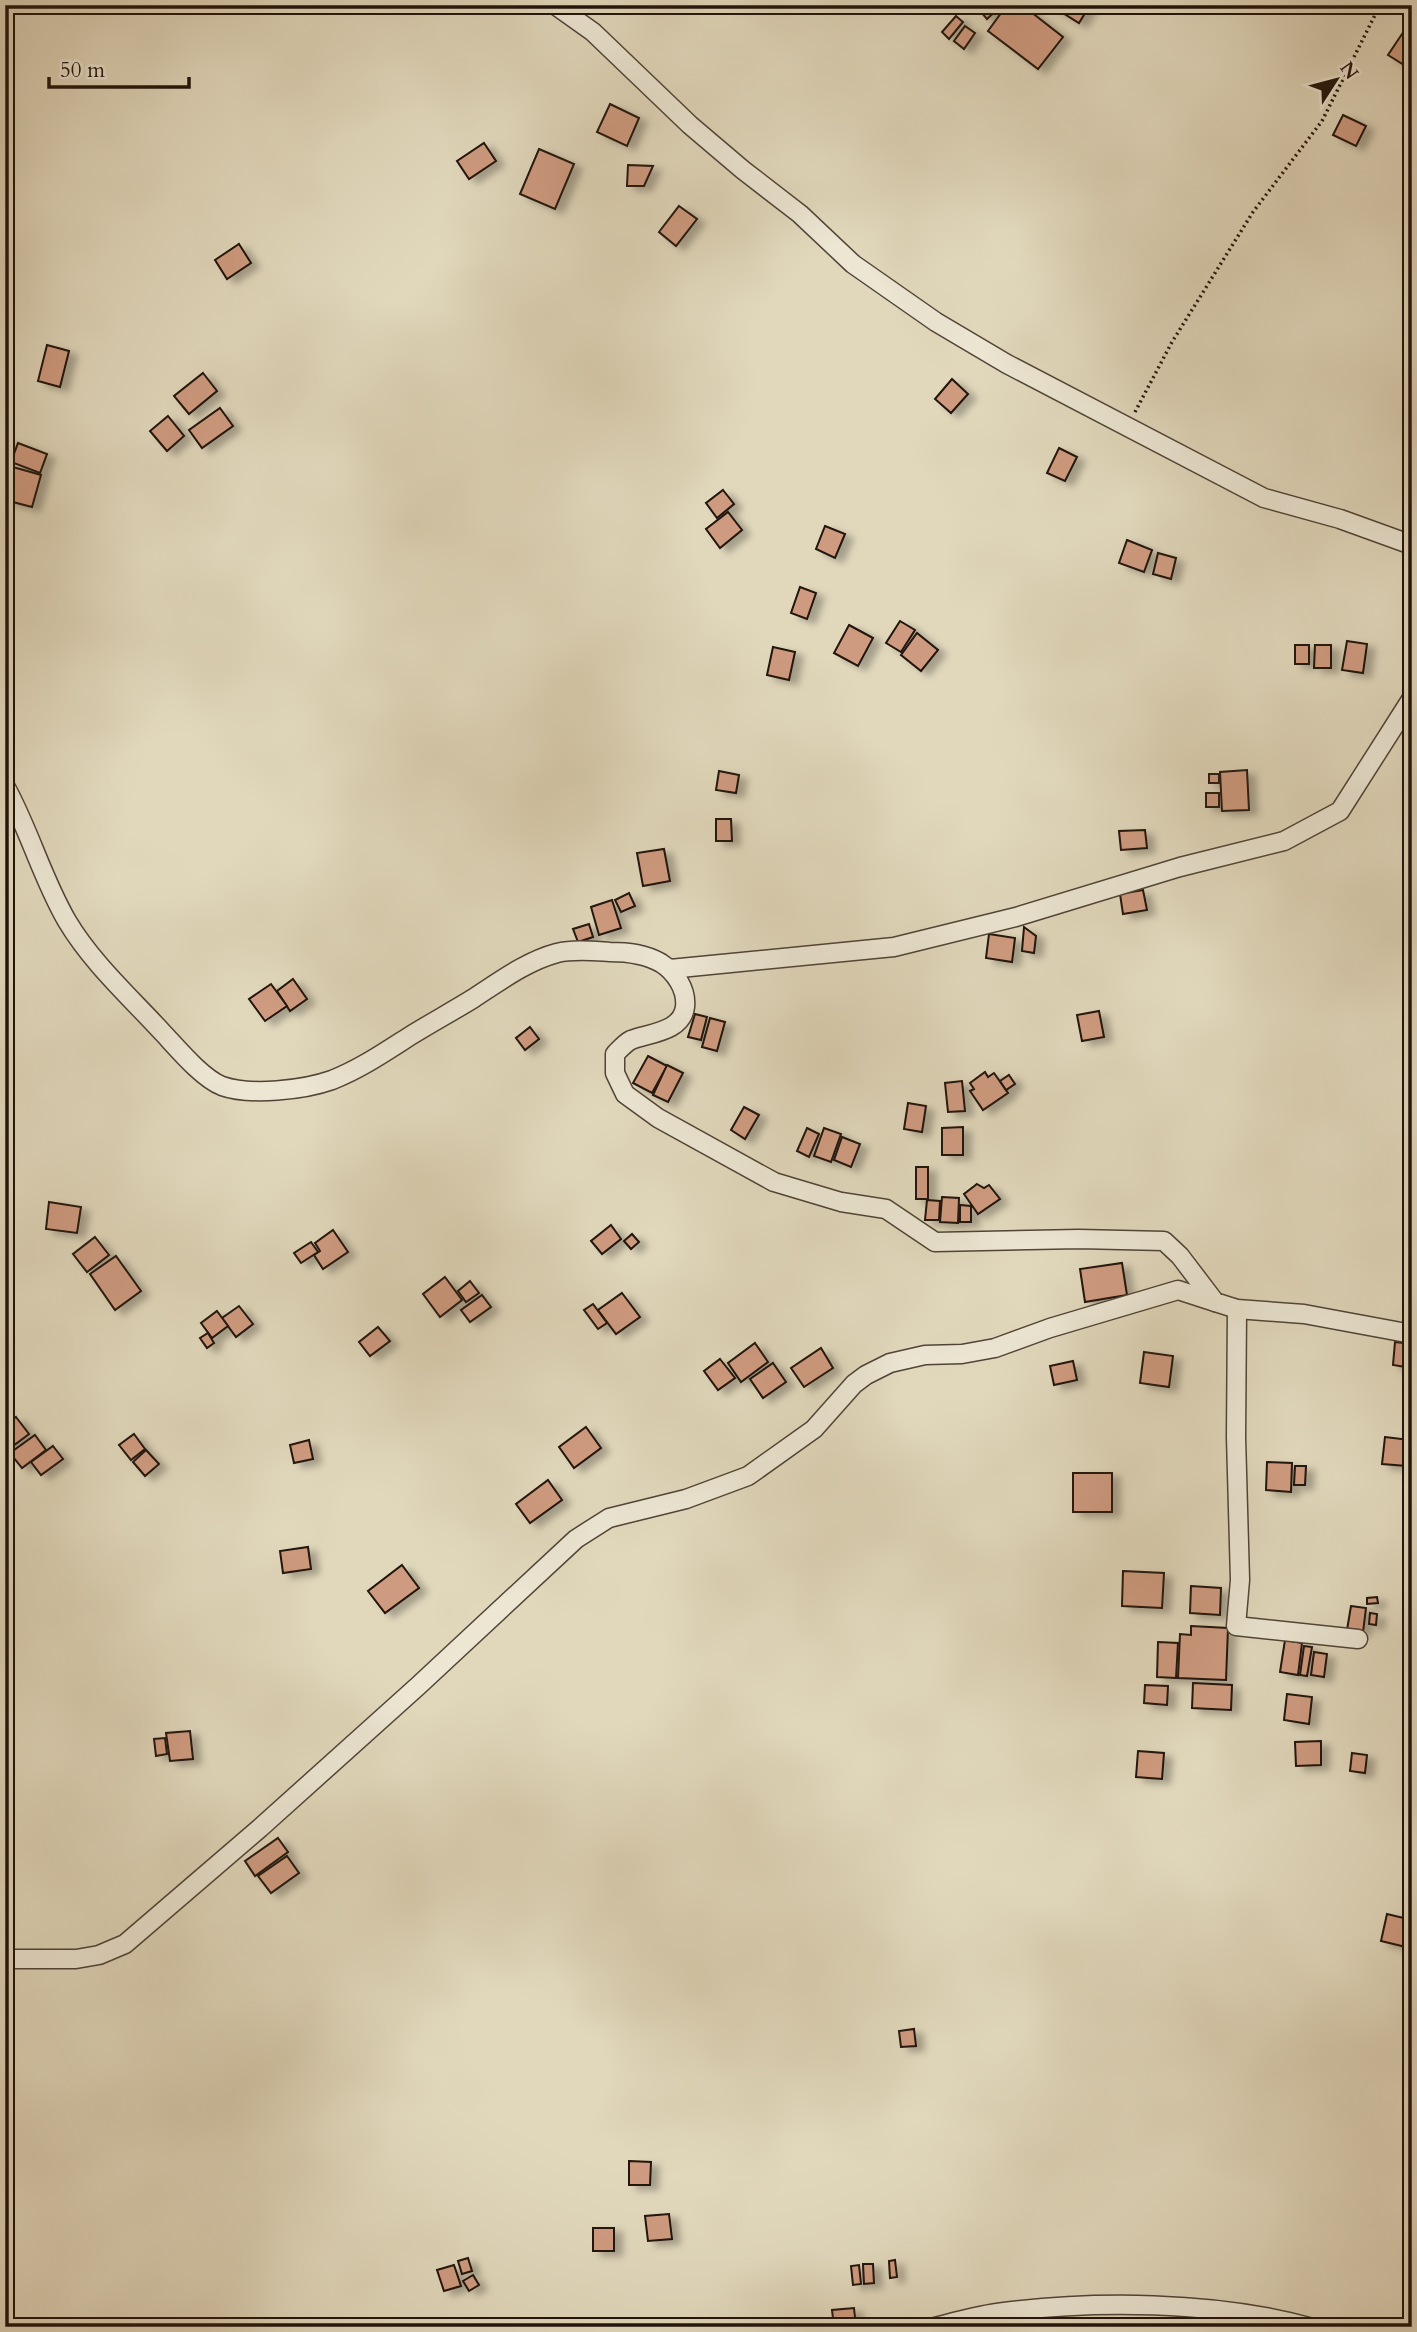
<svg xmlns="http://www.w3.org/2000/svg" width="1417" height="2332" font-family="Cardo,serif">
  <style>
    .building { fill: #cf9b80; stroke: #20130b; stroke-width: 2; filter: url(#shadow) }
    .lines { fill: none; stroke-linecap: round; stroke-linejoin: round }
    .minor-casing { stroke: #504437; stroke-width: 21 }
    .path { stroke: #20130b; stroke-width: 3.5; stroke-dasharray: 2 3.5; stroke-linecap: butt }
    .minor { stroke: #ece6d3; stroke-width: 18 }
  </style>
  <defs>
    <filter id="shadow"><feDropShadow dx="8" dy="4.5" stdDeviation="3.5" flood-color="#0004"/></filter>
  </defs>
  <rect width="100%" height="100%" fill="#e1d8bc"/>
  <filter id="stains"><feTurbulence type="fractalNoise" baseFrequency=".00286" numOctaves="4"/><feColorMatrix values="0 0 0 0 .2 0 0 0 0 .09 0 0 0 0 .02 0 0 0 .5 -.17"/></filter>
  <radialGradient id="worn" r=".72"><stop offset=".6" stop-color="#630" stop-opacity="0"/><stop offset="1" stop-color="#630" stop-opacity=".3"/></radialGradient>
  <g class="building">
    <polygon points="975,5 1002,5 987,19"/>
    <polygon points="1007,5 1022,5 1063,37 1038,69 988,31"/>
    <polygon points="1050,5 1090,5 1079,23"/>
    <polygon points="956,16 963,22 949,39 942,32"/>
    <polygon points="965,26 975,33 964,49 954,41"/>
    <polygon points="1404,31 1412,36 1412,70 1388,55"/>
    <polygon points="610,104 639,118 627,146 597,132"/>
    <polygon points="1343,115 1366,126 1356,146 1333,135"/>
    <polygon points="484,143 496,161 469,179 457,161"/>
    <polygon points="539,149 574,164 555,209 520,194"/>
    <polygon points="628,165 653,166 644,186 627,186"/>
    <polygon points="679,206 697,219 676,246 659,232"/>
    <polygon points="239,244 251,263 227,279 215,260"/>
    <polygon points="47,345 69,351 60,387 38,381"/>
    <polygon points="203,373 217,391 189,414 174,396"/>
    <polygon points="952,379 968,394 951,413 935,399"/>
    <polygon points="220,408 233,426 202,448 189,430"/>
    <polygon points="168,416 184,436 167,451 150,431"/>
    <polygon points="5,439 13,442 8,456 5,455"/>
    <polygon points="18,443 47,454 40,473 11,462"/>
    <polygon points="1059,448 1077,457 1065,481 1047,473"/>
    <polygon points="13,467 41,475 32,507 5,500"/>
    <polygon points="723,490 734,504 717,518 706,503"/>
    <polygon points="728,512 742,530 720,548 706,529"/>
    <polygon points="825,526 845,534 835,558 816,549"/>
    <polygon points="1127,540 1152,550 1144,572 1119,563"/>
    <polygon points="1158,553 1176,558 1171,579 1153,574"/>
    <polygon points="800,587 816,593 807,619 791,613"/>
    <polygon points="900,621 915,630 901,652 886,643"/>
    <polygon points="849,625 873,638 858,666 834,653"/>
    <polygon points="917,633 938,650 921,671 901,655"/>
    <polygon points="1347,641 1367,644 1363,673 1342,670"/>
    <rect x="1295" y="645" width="14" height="19"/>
    <polygon points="1315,645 1331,645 1331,668 1314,668"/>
    <polygon points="773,647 795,652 789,680 767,675"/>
    <polygon points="1247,770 1249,810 1222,811 1220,772"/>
    <polygon points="719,771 739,775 736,793 716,790"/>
    <rect x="1209" y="774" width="10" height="9"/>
    <rect x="1206" y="793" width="13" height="14"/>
    <polygon points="716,819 731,819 732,841 716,841"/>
    <polygon points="1145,830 1147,848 1121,850 1119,831"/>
    <polygon points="664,849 670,881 643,886 637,853"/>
    <polygon points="1143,890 1147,910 1123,914 1120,894"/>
    <polygon points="629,893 635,906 621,912 615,900"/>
    <polygon points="612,900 621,928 599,935 591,907"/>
    <polygon points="589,924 593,937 578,942 573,929"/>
    <polygon points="1024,927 1036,936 1034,953 1022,951"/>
    <polygon points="989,934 1015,938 1012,962 986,958"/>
    <polygon points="293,979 307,999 290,1011 277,991"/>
    <polygon points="271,984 287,1006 265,1021 249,999"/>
    <polygon points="1099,1011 1104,1037 1082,1041 1077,1015"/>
    <polygon points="695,1014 707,1017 701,1040 688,1037"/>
    <polygon points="710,1018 725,1022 717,1051 702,1047"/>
    <polygon points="530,1027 539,1039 525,1050 516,1038"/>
    <polygon points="648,1056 667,1066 652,1093 633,1083"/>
    <polygon points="667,1065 683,1073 668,1102 653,1095"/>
    <polygon points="985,1072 988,1077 994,1073 1008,1093 983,1110 970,1091 974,1089 970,1083"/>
    <polygon points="1009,1075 1015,1084 1006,1090 1000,1081"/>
    <polygon points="962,1081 965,1111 948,1112 945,1083"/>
    <polygon points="908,1103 926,1106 922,1132 904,1129"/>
    <polygon points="744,1107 759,1115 745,1139 731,1130"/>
    <polygon points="963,1127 963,1155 942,1155 942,1128"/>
    <polygon points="807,1128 819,1134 809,1157 797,1151"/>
    <polygon points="824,1128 841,1134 831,1162 814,1156"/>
    <polygon points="842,1137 860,1144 851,1167 834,1160"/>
    <rect x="916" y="1167" width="12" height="32"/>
    <polygon points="977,1184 984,1188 989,1185 1000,1199 978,1214 964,1194"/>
    <polygon points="942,1197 959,1198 958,1223 940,1222"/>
    <polygon points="927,1200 940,1201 939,1220 925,1220"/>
    <polygon points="49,1202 81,1207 77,1233 46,1229"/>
    <polygon points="960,1205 971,1206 971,1222 960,1222"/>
    <polygon points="611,1225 621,1239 602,1254 591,1241"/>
    <polygon points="333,1230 348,1252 323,1269 314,1255 320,1251 315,1243"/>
    <polygon points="632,1234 639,1242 631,1249 624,1241"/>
    <polygon points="95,1237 109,1255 87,1272 73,1254"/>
    <polygon points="311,1242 318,1252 301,1263 294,1253"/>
    <polygon points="116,1256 141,1291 115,1310 90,1274"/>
    <polygon points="1122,1263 1127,1295 1085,1302 1080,1269"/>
    <polygon points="445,1277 462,1300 440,1317 423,1294"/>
    <polygon points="470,1281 479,1293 466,1302 458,1291"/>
    <polygon points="622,1293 640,1317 616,1334 598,1310"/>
    <polygon points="482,1295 491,1307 470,1322 461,1310"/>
    <polygon points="593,1304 607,1323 598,1329 584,1310"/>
    <polygon points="239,1306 253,1324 236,1337 222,1318"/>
    <polygon points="217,1311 228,1326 212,1338 201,1323"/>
    <polygon points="378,1327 390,1341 370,1356 359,1342"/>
    <polygon points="208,1333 214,1343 207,1348 200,1338"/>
    <polygon points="1395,1342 1412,1344 1412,1368 1393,1365"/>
    <polygon points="755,1343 768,1362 741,1382 728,1363"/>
    <polygon points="821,1348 833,1368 804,1387 791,1368"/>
    <polygon points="1144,1352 1173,1356 1169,1387 1140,1383"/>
    <polygon points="720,1359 735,1378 718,1390 704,1371"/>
    <polygon points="1073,1361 1077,1380 1054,1385 1050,1366"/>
    <polygon points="773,1363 786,1382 763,1398 750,1379"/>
    <polygon points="16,1417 29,1434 9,1449 5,1444 5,1425"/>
    <polygon points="586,1427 601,1448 574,1468 559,1447"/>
    <polygon points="134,1434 145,1449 131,1460 119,1445"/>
    <polygon points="35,1435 46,1450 22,1468 10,1453"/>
    <polygon points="1385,1437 1410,1440 1407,1466 1382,1464"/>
    <polygon points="309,1440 313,1459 294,1463 290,1445"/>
    <polygon points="53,1446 63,1459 41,1475 31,1462"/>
    <polygon points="146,1450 159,1464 145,1476 133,1462"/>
    <polygon points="1267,1462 1292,1463 1291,1492 1266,1490"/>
    <polygon points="1295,1466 1306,1466 1305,1485 1294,1485"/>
    <rect x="1073" y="1473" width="39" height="39"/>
    <polygon points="548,1480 562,1500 530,1523 516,1504"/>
    <polygon points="308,1547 311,1569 283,1573 280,1551"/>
    <polygon points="402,1565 419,1588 385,1613 368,1591"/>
    <polygon points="1123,1571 1164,1573 1162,1608 1122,1606"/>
    <polygon points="1191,1586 1221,1588 1220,1615 1190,1613"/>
    <polygon points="1377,1597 1378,1603 1367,1604 1367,1598"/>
    <polygon points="1351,1606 1366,1608 1363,1632 1347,1630"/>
    <polygon points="1370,1613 1377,1614 1376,1625 1369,1624"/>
    <polygon points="1191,1626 1228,1628 1226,1680 1178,1678 1180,1634 1191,1635"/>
    <polygon points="1285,1640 1302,1643 1298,1675 1280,1672"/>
    <polygon points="1158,1642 1178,1643 1176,1678 1157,1677"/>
    <polygon points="1304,1646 1312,1647 1307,1676 1300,1675"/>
    <polygon points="1314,1652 1327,1654 1324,1677 1311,1675"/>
    <polygon points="1193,1683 1232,1685 1231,1710 1192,1708"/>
    <polygon points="1145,1685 1168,1686 1167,1705 1144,1703"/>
    <polygon points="1287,1694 1312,1697 1309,1724 1284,1720"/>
    <polygon points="190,1731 193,1759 170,1761 166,1733"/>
    <polygon points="165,1738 167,1754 156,1756 154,1739"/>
    <polygon points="1321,1741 1321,1765 1296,1766 1295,1742"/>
    <polygon points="1138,1751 1164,1753 1162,1779 1136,1777"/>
    <polygon points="1352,1753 1367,1755 1365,1773 1350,1771"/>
    <polygon points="278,1838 288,1852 255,1876 245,1861"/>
    <polygon points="287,1856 299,1873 271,1893 258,1876"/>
    <polygon points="1387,1914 1412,1920 1410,1948 1381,1941"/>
    <polygon points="914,2029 916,2046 901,2047 899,2031"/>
    <polygon points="629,2161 651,2162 650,2185 629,2185"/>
    <polygon points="669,2214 672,2239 648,2241 645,2216"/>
    <rect x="593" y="2228" width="21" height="23"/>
    <polygon points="468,2258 472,2271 462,2274 458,2261"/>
    <polygon points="895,2260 897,2277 890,2278 889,2261"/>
    <polygon points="863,2264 873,2264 874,2283 864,2284"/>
    <polygon points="454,2265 461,2286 444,2291 437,2270"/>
    <polygon points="859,2265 861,2284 853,2285 851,2266"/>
    <polygon points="473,2275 479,2285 469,2291 463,2281"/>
    <polygon points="854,2308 856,2327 834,2327 832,2310"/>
  </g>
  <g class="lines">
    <defs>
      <g id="minor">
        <polyline points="555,5 593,32 690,125 743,170 800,214 853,264 936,322 1007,364 1264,498 1340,519 1412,545"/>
        <path d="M5,786C29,829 42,878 67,921C92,963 130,997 163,1033C178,1049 202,1078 222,1086C250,1096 304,1090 332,1080C360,1069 385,1052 410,1036C431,1023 453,1011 474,998C500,981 527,961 557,953C574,949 593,951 610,952C629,952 645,954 661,963C675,972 687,989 685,1007C682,1032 649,1033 631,1040C625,1043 619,1050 615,1054V1073L625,1094L658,1118L774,1182L841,1202L886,1209L935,1242L1079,1239L1164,1241L1180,1256L1215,1302L1237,1309L1304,1314L1412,1334"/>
        <polyline points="670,969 894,947 1016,917 1180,867 1284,841 1340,811 1412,698"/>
        <polyline points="1237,1309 1236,1437 1240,1580 1236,1626 1358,1639"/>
        <polyline points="5,1959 76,1959 99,1955 125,1944 260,1828 418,1686 576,1539 609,1518 686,1499 748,1476 814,1429 854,1384 866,1375 890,1363 925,1355 962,1354 995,1348 1050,1328 1178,1290 1215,1302"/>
        <path d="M935,2327C955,2322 976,2316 997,2313C1093,2300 1215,2301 1309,2327"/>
      </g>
    </defs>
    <use href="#minor" class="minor-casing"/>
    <polyline class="path" points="1135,412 1172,342 1253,212 1322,121 1380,5"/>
    <use href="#minor" class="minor"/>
  </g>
  <rect width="1417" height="2332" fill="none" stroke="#e1d8bc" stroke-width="28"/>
  <rect x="7" y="7" width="1403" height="2318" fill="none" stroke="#20130b" stroke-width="3.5"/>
  <rect x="14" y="14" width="1389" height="2304" fill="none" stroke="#20130b" stroke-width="2"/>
  <g transform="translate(1336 80) rotate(54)" stroke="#ece6d3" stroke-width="5" paint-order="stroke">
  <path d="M0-5L12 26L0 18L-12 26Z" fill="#20130b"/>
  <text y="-10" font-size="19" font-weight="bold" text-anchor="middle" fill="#20130b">N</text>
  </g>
  <path d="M49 77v10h140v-10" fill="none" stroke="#20130b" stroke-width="3.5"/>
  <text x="60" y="77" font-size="21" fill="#20130b" stroke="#ece6d3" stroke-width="5" paint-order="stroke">50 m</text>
  <rect width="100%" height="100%" filter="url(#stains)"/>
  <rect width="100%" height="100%" fill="url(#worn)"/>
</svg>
